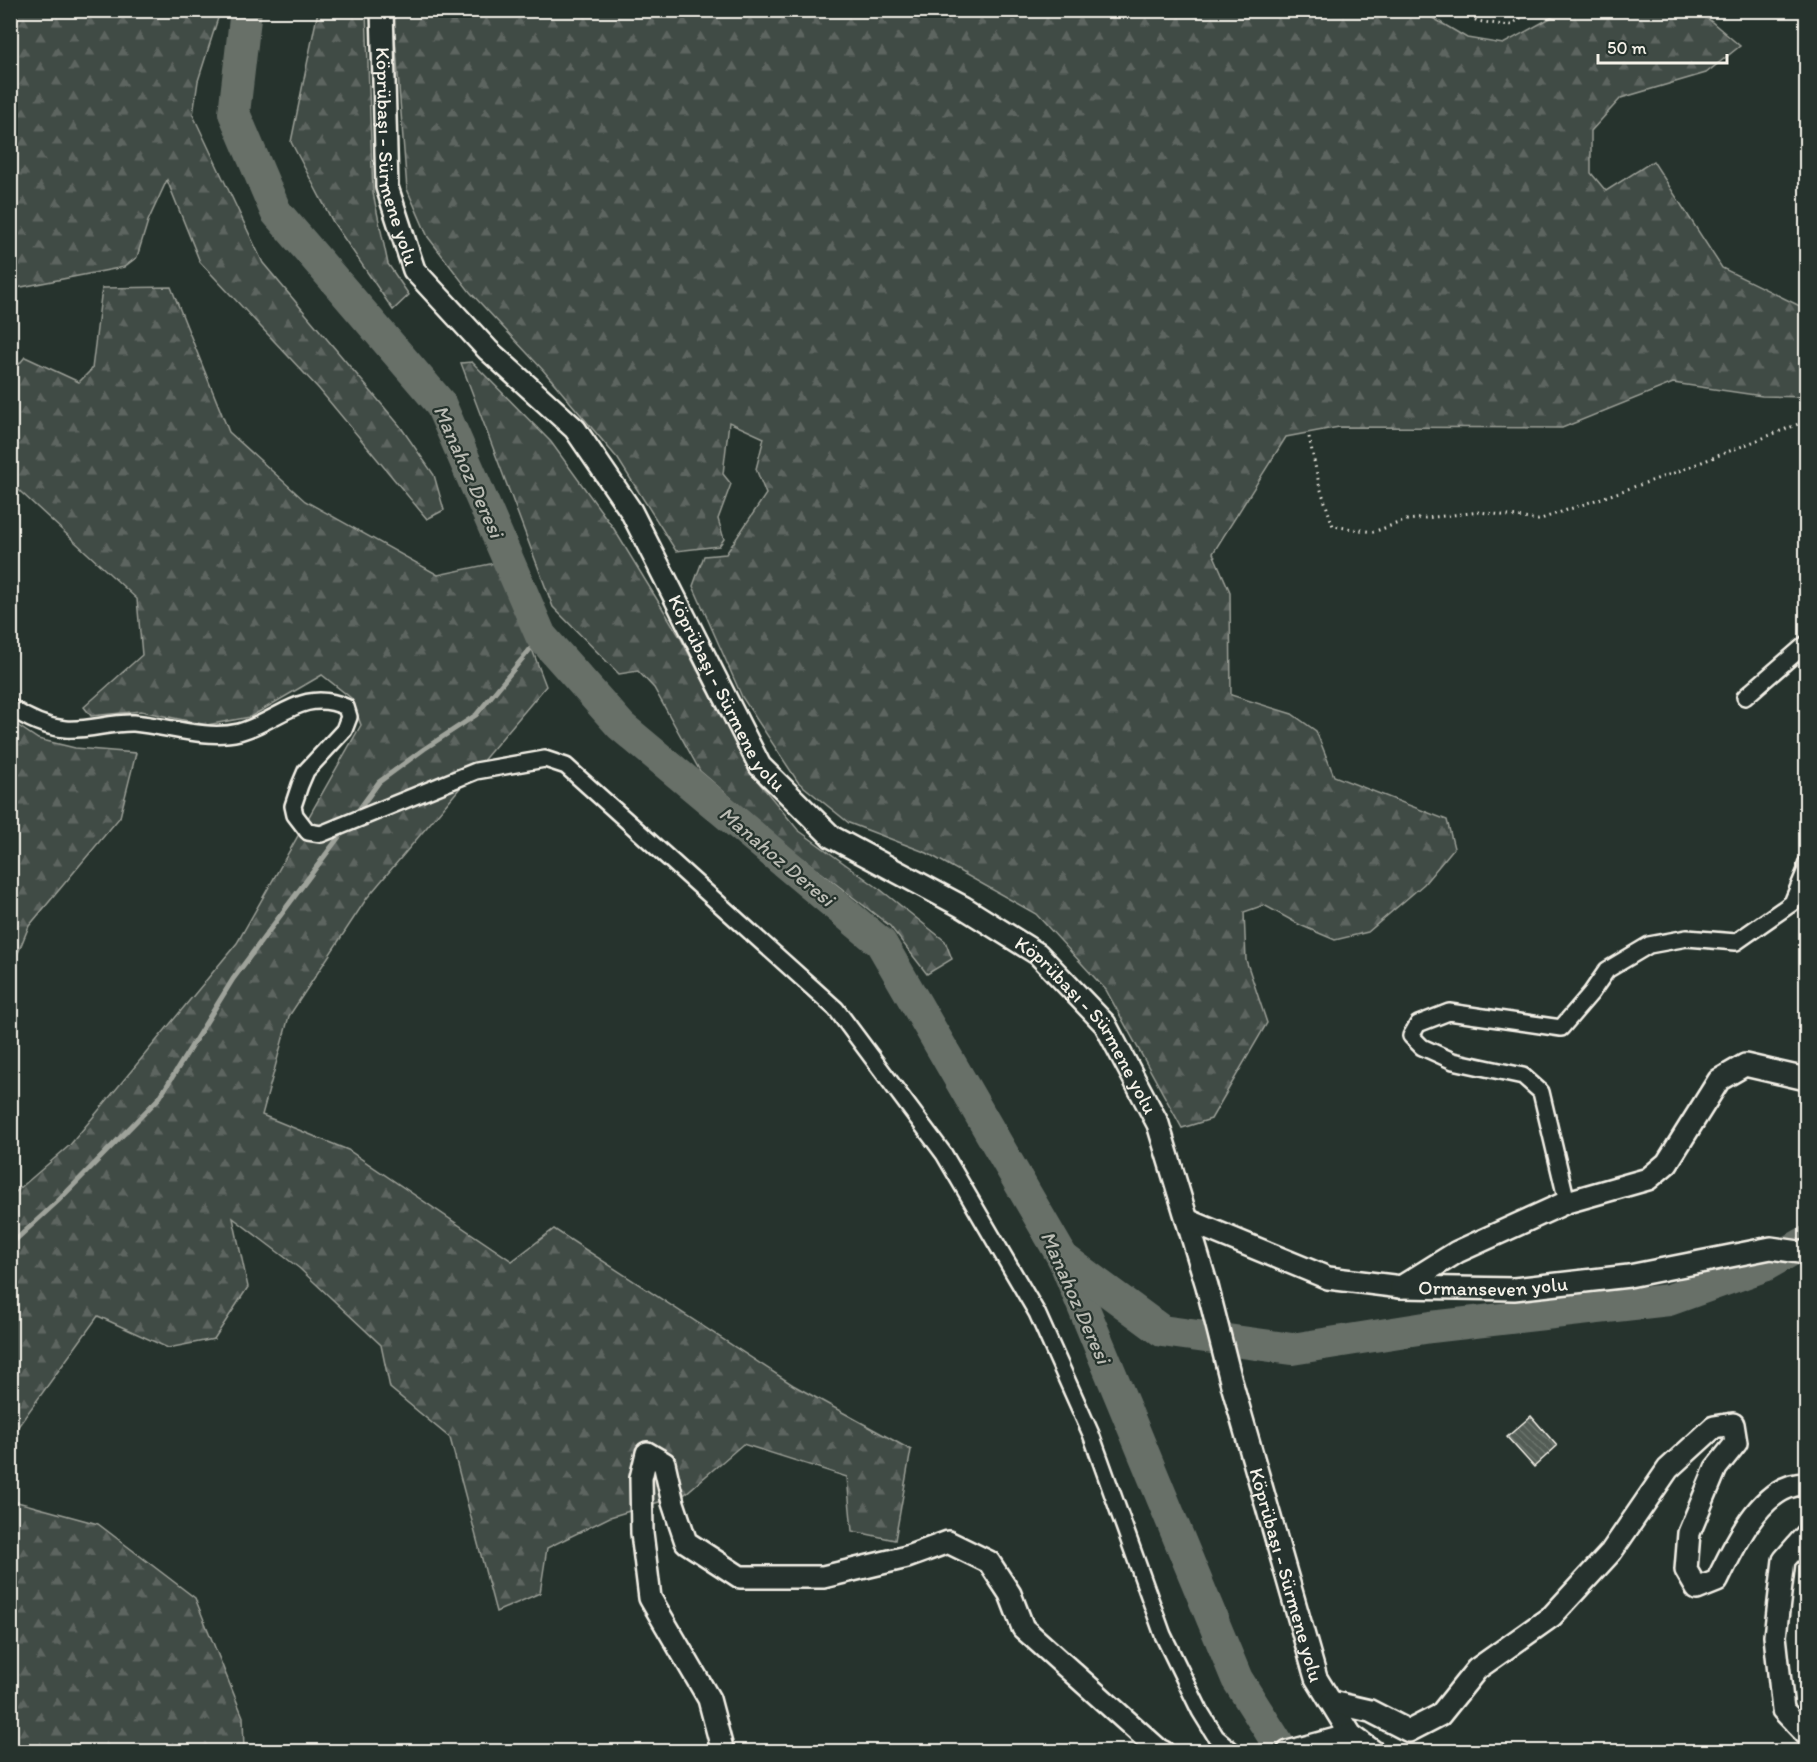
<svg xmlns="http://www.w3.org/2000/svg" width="1817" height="1762" font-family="Itim,sans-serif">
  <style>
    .forest { fill: url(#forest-firs); stroke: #9a9e96; stroke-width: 1.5 }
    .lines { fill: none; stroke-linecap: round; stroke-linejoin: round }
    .stream { stroke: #9fa39b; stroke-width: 5 }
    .river { stroke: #676f68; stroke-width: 32 }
    .building { fill: url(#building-back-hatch); stroke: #f4f1e8; stroke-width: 1.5 }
    .street-casing { stroke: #f4f1e8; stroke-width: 20 }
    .secondary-casing { stroke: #f4f1e8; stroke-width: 26 }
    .path { stroke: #f4f1e8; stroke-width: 3; stroke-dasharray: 1.5 4.5; stroke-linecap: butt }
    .street { stroke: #26332d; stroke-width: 15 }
    .secondary { stroke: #26332d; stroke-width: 21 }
    .labels { text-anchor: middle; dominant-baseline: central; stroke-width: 4.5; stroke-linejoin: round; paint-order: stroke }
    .street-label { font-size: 20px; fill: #f4f1e8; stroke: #26332d }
    .water-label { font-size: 21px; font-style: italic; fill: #bcbdb5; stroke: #26332d }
  </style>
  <defs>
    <pattern id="forest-firs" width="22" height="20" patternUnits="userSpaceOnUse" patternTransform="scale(1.5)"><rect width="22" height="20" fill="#414b45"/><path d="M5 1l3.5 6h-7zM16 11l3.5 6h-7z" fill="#5d6560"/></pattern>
    <pattern id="building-back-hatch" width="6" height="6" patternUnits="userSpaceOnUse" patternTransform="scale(1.5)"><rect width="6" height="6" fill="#525c55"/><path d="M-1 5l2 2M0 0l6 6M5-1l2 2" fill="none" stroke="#6c746d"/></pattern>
  </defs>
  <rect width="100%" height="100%" fill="#26332d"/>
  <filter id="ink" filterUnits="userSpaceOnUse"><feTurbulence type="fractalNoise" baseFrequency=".0167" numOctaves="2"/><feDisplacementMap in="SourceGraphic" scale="12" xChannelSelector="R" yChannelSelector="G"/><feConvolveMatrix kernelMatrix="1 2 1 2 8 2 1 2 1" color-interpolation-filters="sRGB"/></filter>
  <g filter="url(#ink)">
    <g class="forest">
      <polygon points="11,10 217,11 218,18 198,81 193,115 263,263 400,426 434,475 444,510 427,519 319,389 200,262 167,180 148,221 137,257 124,267 11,289"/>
      <polygon points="318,11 366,11 373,193 388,264 409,295 393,310 333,222 291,142"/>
      <polygon points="1421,11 1467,38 1503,44 1563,11 1699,11 1740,46 1706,73 1621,98 1591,131 1591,173 1606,191 1653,161 1722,268 1806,309 1806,397 1762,396 1673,383 1562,428 1339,427 1286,437 1213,553 1230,592 1231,695 1292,714 1316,731 1334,776 1447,820 1454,848 1424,884 1368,932 1335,940 1300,925 1264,905 1244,912 1246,960 1267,1023 1211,1119 1182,1128 1106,990 1036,914 927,853 849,823 798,782 742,697 693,586 704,556 726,554 766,494 756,469 764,438 729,422 723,474 731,484 718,519 724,539 719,546 676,551 618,459 543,370 470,292 428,237 407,189 393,11"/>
      <polygon points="171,287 229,432 305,501 438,575 499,562 546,686 367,898 289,1016 262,1115 348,1150 512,1261 554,1229 793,1385 911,1450 895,1540 852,1531 847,1477 743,1444 685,1494 610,1517 547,1548 540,1593 496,1612 450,1438 390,1388 381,1345 299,1268 233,1218 248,1287 214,1339 168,1348 98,1316 14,1432 11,1442 11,1196 70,1145 237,943 361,725 351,698 322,675 250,717 207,725 141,711 91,716 84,707 142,655 137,599 11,483 11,374 25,357 79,382 92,369 102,288"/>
      <polygon points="472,362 551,442 614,529 680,637 751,773 798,830 881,890 945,941 952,959 927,974 890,926 787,846 700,771 654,688 638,671 619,674 553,607 461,363"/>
      <polygon points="11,721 38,739 75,748 136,753 120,817 29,926 11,970"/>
      <polygon points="10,1500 98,1524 195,1598 243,1717 244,1751 11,1751"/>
    </g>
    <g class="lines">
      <g class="stream">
        <polyline points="355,815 379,782 424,749 476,715 541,636"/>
        <polyline points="10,1245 58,1201 160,1097 233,979 344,830"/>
      </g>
      <g class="river">
        <polyline points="246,10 234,113 276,212 440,403 541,636 621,726 881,943 1063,1258 1237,1679 1283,1752"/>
        <polyline points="1063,1258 1162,1331 1292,1349 1431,1327 1669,1300 1764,1266 1806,1242"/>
      </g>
    </g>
    <polygon class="building" points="1531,1416 1557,1446 1534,1467 1507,1437"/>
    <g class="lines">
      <defs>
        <g id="street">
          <polyline points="1745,697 1806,644"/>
          <path d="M10,707C26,718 46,727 65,729C88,731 111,722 134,723C167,726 206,740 239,732C278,722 302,687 346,707L349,717L344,730L306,771L300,785L293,806L295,815L308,832L321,834L476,771L545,759L566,766L836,1009L944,1154L1037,1313L1091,1434L1163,1635L1200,1711L1216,1737L1234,1752"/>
          <polyline points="1567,1202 1541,1092 1523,1076 1453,1061 1422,1047 1411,1036 1418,1024 1449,1012 1561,1028 1591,993 1607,970 1649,945 1687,938 1736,942 1792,903 1806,870 1806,864"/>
        </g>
        <g id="secondary">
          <path id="s1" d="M382,10L387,187L414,270L488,350L575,429L631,511L760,766L832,837L963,907L1038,954L1105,1024L1158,1124L1207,1286L1231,1381L1316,1678L1351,1735L1374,1752"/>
          <path id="s2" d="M1187,1220L1328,1278L1401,1287L1514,1289L1629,1276L1771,1248L1806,1253"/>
          <polyline points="1401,1287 1457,1252 1567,1202 1648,1179 1667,1163 1719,1080 1745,1065 1806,1079"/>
          <polyline points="1806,1535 1784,1560 1775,1636 1783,1710 1806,1734"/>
          <path d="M1331,1702L1370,1711L1409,1731L1440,1715L1477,1669L1552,1616L1611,1552L1668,1469L1714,1427L1733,1424L1736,1443L1716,1468L1689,1533L1686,1570L1697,1589L1717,1581C1734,1547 1761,1483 1806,1484"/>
          <polyline points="723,1752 709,1699 650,1598 642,1533 641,1478 647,1453 664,1463 673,1503 686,1542 740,1577 823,1577 907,1557 948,1542 989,1562 1010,1594 1023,1628 1159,1750 1163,1752"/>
          <polyline points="1288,1752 1351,1735"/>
        </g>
      </defs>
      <use href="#street" class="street-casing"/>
      <use href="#secondary" class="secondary-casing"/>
      <g class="path">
        <polyline points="1453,10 1478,21 1509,26 1532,10"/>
        <polyline points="1309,437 1319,484 1333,526 1373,532 1407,520 1480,512 1538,520 1674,473 1806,421"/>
        <polyline points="1799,1602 1806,1592"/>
      </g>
      <use href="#street" class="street"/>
      <use href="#secondary" class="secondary"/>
    </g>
  </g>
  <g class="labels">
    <g class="street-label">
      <text stroke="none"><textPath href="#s1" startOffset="148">Köprübaşı - Sürmene yolu</textPath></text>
      <text stroke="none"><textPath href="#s1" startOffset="796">Köprübaşı - Sürmene yolu</textPath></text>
      <text stroke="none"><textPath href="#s1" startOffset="1300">Köprübaşı - Sürmene yolu</textPath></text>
      <text stroke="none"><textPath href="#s2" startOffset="318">Ormanseven yolu</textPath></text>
      <text stroke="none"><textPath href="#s1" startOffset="1893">Köprübaşı - Sürmene yolu</textPath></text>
    </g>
    <g class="water-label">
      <text transform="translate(469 471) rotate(66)">Manahoz Deresi</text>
      <text transform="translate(777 856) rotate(40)">Manahoz Deresi</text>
      <text transform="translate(1076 1297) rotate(66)">Manahoz Deresi</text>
    </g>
  </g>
  <rect width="1817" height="1762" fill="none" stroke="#26332d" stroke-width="36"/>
  <rect x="18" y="18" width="1781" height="1726" fill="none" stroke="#f4f1e8" stroke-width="2" filter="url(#ink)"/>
  <path d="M1598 54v9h129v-9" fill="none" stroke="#f4f1e8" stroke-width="3"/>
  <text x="1607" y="54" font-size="18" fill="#f4f1e8" stroke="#26332d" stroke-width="4.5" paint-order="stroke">50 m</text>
</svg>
